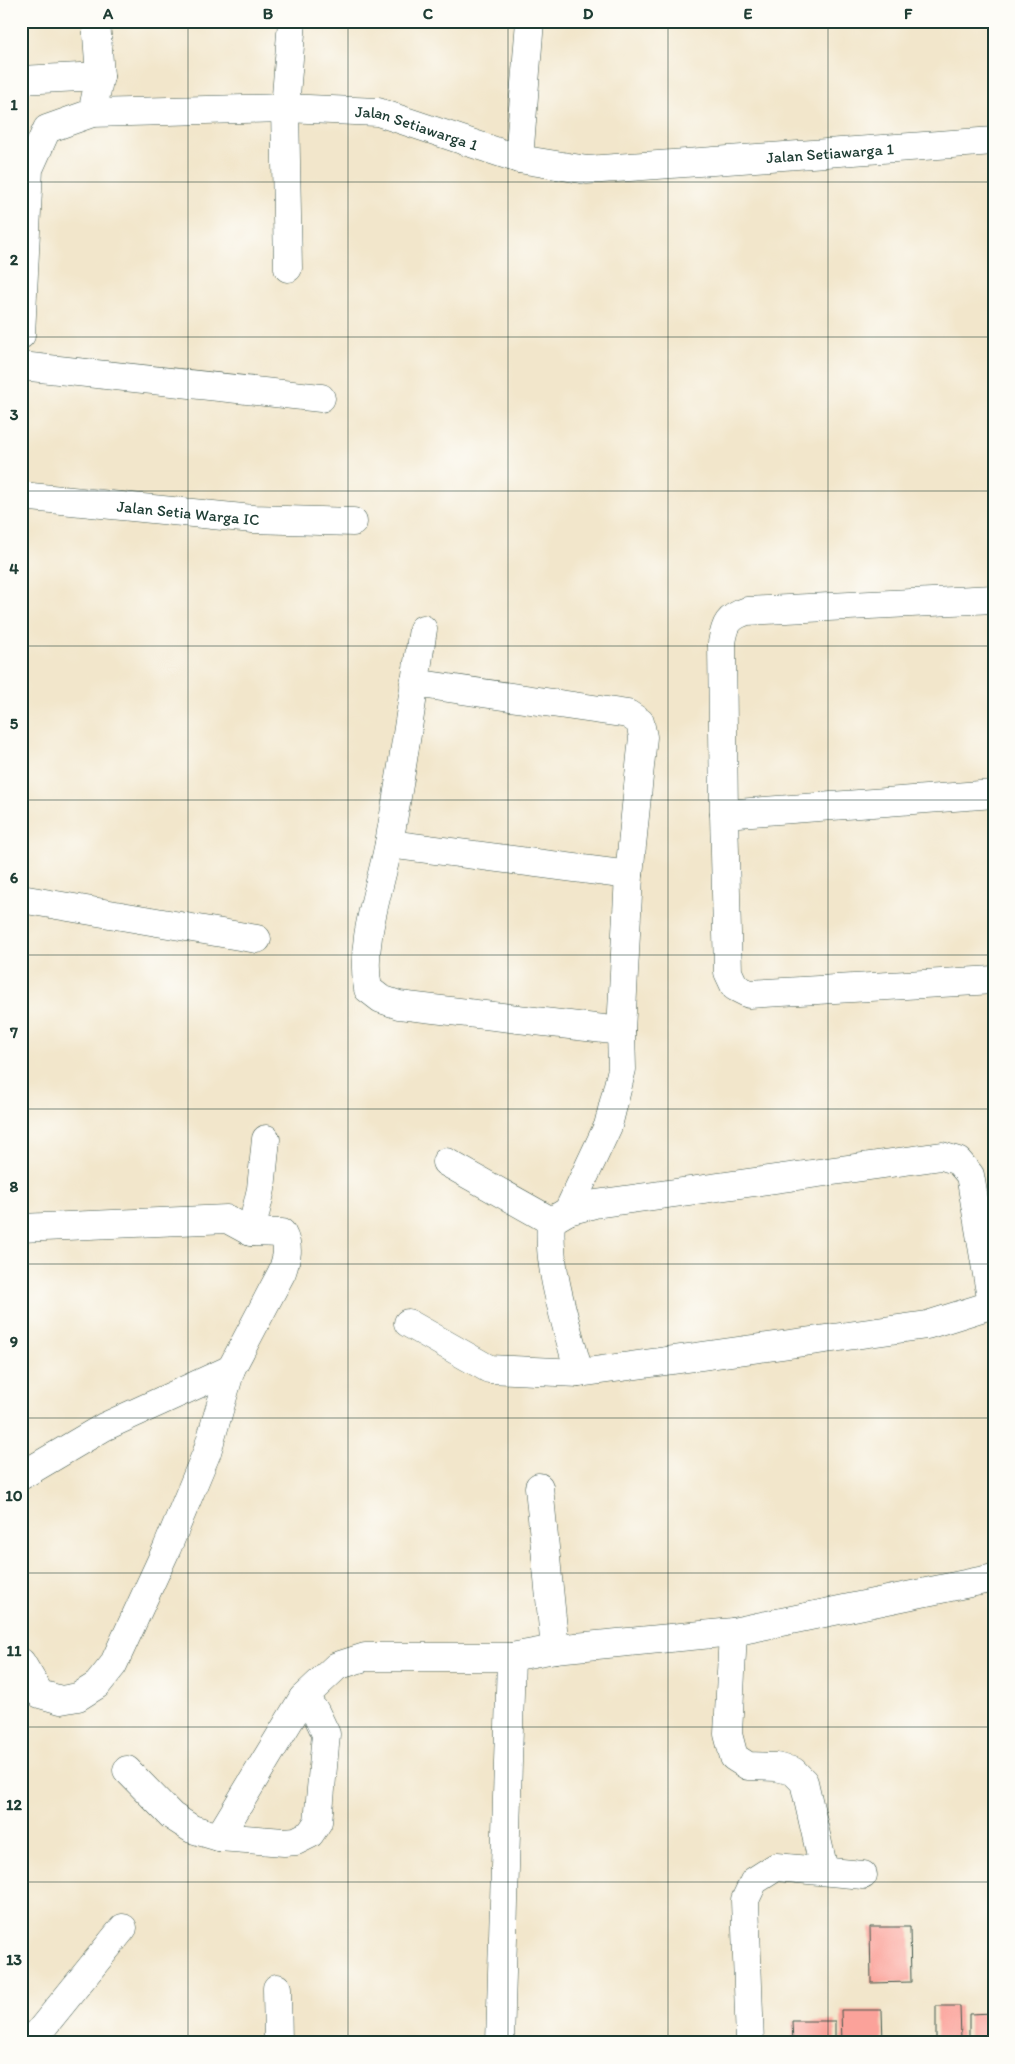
<svg xmlns="http://www.w3.org/2000/svg" width="1015" height="2064" font-family="Itim,sans-serif">
  <style>
    .building { fill: #fba29a }
    .lines { fill: none; stroke-linecap: round; stroke-linejoin: round }
    .minor-casing { stroke: #3f564b; stroke-width: 29 }
    .minor { stroke: #fff; stroke-width: 28 }
    .grid { fill: none; stroke: #1f3d34; stroke-width: 1; stroke-opacity: 0.55 }
    .labels { text-anchor: middle; dominant-baseline: central; stroke-width: 5; stroke-linejoin: round; paint-order: stroke }
    .street-label { font-size: 16px; fill: #1f3d34; stroke: #fdfcf7 }
    .neatline { fill: none; stroke: #1f3d34; stroke-width: 2 }
    .grid-label { font-size: 16px; text-anchor: middle; font-weight: bold; fill: #1f3d34 }
  </style>
  <rect width="100%" height="100%" fill="#fdfcf7"/>
  <filter id="ink" filterUnits="userSpaceOnUse"><feTurbulence type="fractalNoise" baseFrequency=".02" numOctaves="2"/><feDisplacementMap in="SourceGraphic" scale="10" xChannelSelector="R" yChannelSelector="G"/><feConvolveMatrix kernelMatrix="1 2 1 2 8 2 1 2 1" color-interpolation-filters="sRGB"/></filter>
  <filter id="wash" filterUnits="userSpaceOnUse"><feTurbulence type="fractalNoise" baseFrequency=".0096" numOctaves="4" result="noise"/><feDisplacementMap in="SourceGraphic" scale="20" xChannelSelector="R" yChannelSelector="G"/><feGaussianBlur stdDeviation="1.12" result="paint"/><feColorMatrix in="noise" values="0 0 0 0 0 0 0 0 0 0 0 0 0 0 0 0 0 1.4 0 .05"/><feComposite in="paint" operator="in"/></filter>
  <g filter="url(#wash)">
    <rect width="100%" height="100%" fill="#f2e6cb"/>
    <g id="blocks">
      <g class="building">
        <polygon points="870,1927 910,1927 911,1982 871,1983"/>
        <polygon points="936,2006 960,2006 961,2039 936,2040"/>
        <polygon points="841,2010 882,2010 883,2043 842,2043"/>
        <polygon points="994,2013 994,2043 969,2043 969,2014"/>
        <polygon points="792,2021 835,2021 835,2043 793,2043"/>
      </g>
    </g>
  </g>
  <g filter="url(#ink)">
    <use href="#blocks" fill-opacity="0" stroke="#3f564b" stroke-width="1"/>
    <g class="lines">
      <defs>
        <g id="minor">
          <polyline points="21,80 100,76"/>
          <polyline points="92,113 100,76 96,21"/>
          <polyline points="519,159 530,21"/>
          <polyline points="288,268 285,108 292,21"/>
          <path id="s1" d="M21,335L29,169L47,129L92,113L285,108L378,112L519,159L587,170L994,141"/>
          <polyline points="21,366 321,398"/>
          <path id="s2" d="M21,496L253,519L353,522"/>
          <path d="M994,599L747,611C728,617 725,624 722,643L724,814L728,972L735,987L749,994L994,980"/>
          <path d="M423,629C412,701 402,772 389,843C380,890 359,942 368,989L381,999L399,1005L621,1031"/>
          <polyline points="414,683 628,714 640,722 643,737 629,875 621,1031 622,1069 608,1126 568,1211"/>
          <polyline points="724,814 994,794"/>
          <polyline points="389,844 629,875"/>
          <polyline points="21,899 257,939"/>
          <polyline points="446,1162 551,1221 568,1211 595,1204 942,1156 958,1161 970,1175 992,1304"/>
          <path d="M551,1221C547,1270 567,1325 579,1373"/>
          <polyline points="21,1228 227,1219 251,1232 261,1189 266,1139"/>
          <polyline points="408,1323 489,1369 579,1373 927,1325 994,1304"/>
          <polyline points="21,1476 104,1427 231,1369"/>
          <polyline points="539,1487 555,1649"/>
          <polyline points="733,1632 728,1734 734,1757 748,1766 776,1767 793,1771 804,1782 824,1870"/>
          <path d="M21,1662L40,1694L61,1700L78,1697L97,1685L113,1665L167,1548L207,1452L231,1369L282,1272C287,1257 290,1248 282,1233L251,1232"/>
          <polyline points="127,1770 172,1816 192,1829 219,1837 284,1842 296,1841 310,1834 318,1822 326,1734 315,1711 303,1698"/>
          <polyline points="219,1837 303,1698 337,1666 365,1657 511,1657 555,1649 733,1632 994,1578"/>
          <polyline points="277,1988 278,2043"/>
          <polyline points="30,2043 123,1928"/>
          <polyline points="500,2043 511,1657"/>
          <polyline points="750,2043 745,1900 754,1881 776,1867 863,1875"/>
        </g>
      </defs>
      <use href="#minor" class="minor-casing"/>
      <use href="#minor" class="minor"/>
    </g>
  </g>
  <path class="grid" d="M188,21V2043M348,21V2043M508,21V2043M668,21V2043M828,21V2043M21,182H994M21,337H994M21,491H994M21,646H994M21,800H994M21,955H994M21,1109H994M21,1264H994M21,1418H994M21,1573H994M21,1727H994M21,1882H994"/>
  <g class="labels">
    <g class="street-label">
      <text stroke="none"><textPath href="#s1" startOffset="585">Jalan Setiawarga 1</textPath></text>
      <text stroke="none"><textPath href="#s1" startOffset="1005">Jalan Setiawarga 1</textPath></text>
      <text stroke="none"><textPath href="#s2" startOffset="168">Jalan Setia Warga IC</textPath></text>
    </g>
  </g>
  <rect width="1015" height="2064" fill="none" stroke="#fdfcf7" stroke-width="55"/>
  <rect x="28" y="28" width="960" height="2008" class="neatline"/>
  <g class="grid-label">
    <text x="108" y="19">A</text>
    <text x="268" y="19">B</text>
    <text x="428" y="19">C</text>
    <text x="588" y="19">D</text>
    <text x="748" y="19">E</text>
    <text x="908" y="19">F</text>
    <text x="14" y="110">1</text>
    <text x="14" y="265">2</text>
    <text x="14" y="420">3</text>
    <text x="14" y="574">4</text>
    <text x="14" y="729">5</text>
    <text x="14" y="883">6</text>
    <text x="14" y="1038">7</text>
    <text x="14" y="1192">8</text>
    <text x="14" y="1347">9</text>
    <text x="14" y="1501">10</text>
    <text x="14" y="1656">11</text>
    <text x="14" y="1810">12</text>
    <text x="14" y="1965">13</text>
  </g>
</svg>
